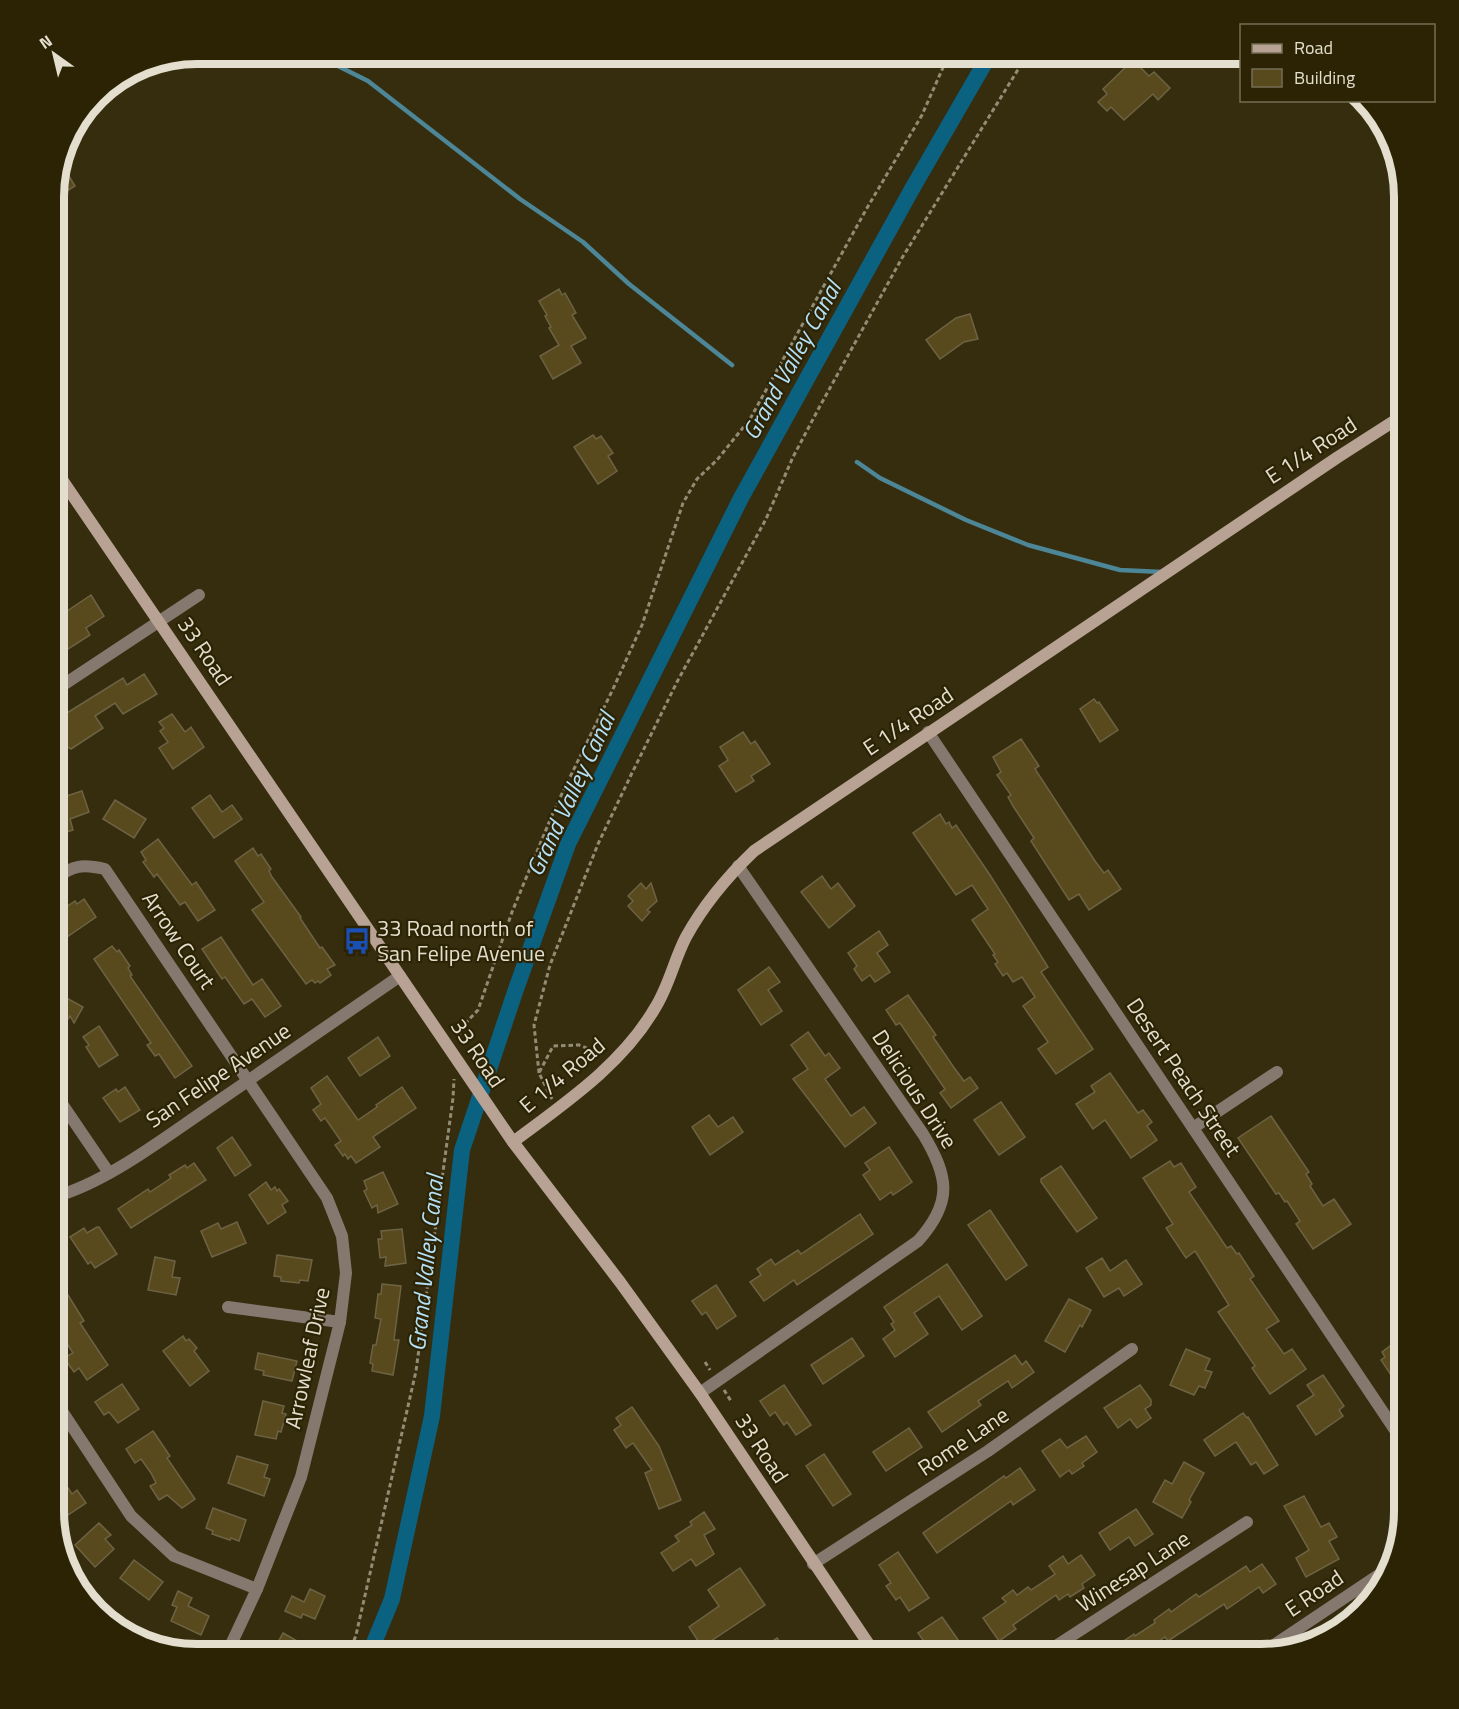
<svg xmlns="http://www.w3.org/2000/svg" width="1459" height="1709" font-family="'Titillium Web',sans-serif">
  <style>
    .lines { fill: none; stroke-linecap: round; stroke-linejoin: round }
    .stream { stroke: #4c8697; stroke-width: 4.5 }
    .canal { stroke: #0b6180; stroke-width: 16 }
    .building { fill: #594a1d; stroke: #6d6344; stroke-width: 1.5 }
    .path { stroke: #938c75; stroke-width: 3; stroke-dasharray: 4.5 3; stroke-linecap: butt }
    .street { stroke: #85786f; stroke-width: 12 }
    .secondary { stroke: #b7a294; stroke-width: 12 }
    .labels { text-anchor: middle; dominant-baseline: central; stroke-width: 4.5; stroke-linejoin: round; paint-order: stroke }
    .street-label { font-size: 22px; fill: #e3decd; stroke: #2c2305 }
    .poi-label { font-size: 22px; fill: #e3decd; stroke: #2c2305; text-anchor: start }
    .water-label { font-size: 24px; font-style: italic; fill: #b4e1f7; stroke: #2c2305 }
    .rim { fill: none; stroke: #e3decd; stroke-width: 8 }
  </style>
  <rect width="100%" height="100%" fill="#362d0f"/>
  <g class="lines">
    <g class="stream">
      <polyline points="314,54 368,81 520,199 583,242 629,284 732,365"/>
      <polyline points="857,462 880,478 966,520 1028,545 1120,570 1162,572"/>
    </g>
    <polyline class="canal" points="369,1655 392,1599 432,1416 462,1150 515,992 568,844 741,498 912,189 990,54"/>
  </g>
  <g class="building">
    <polygon points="1133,60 1149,76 1154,72 1170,88 1158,100 1153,94 1124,120 1111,107 1107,111 1098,102 1107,94 1103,89"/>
    <polygon points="66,171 75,186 54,199 54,188 58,176"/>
    <polygon points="559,289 562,295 565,293 576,313 572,315 586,338 571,346 581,363 553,379 540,356 559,345 549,328 551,327 545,316 547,315 539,301"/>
    <polygon points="970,314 978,339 964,342 940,359 926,340 956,318"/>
    <polygon points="593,435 596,439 601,436 613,453 608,456 617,471 598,484 574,447"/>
    <polygon points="91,595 104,616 86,628 90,635 54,658 54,620"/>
    <polygon points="144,674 157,694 123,714 115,703 95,716 103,728 71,749 66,746 54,755 54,721 123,678 127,685"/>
    <polygon points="1094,699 1097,703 1099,702 1118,730 1100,742 1080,709"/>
    <polygon points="172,714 185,732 191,727 204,747 173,769 159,748 168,742 160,731 164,728 159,722"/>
    <polygon points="743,732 751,744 755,741 770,764 751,776 754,781 736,792 719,766 728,760 720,747"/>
    <polygon points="1021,739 1039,766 1035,769 1095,861 1104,873 1108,870 1121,889 1089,910 1079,894 1069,900 1031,841 1034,838 1013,806 1008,797 1011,795 997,775 1001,772 993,757"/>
    <polygon points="82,791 89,812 70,819 73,830 57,835 54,826 54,800"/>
    <polygon points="210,795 222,812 232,805 242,819 214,838 192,808"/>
    <polygon points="115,800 146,819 134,838 103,819"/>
    <polygon points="940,814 946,824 949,822 952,828 956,825 990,875 1048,967 1041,972 1093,1049 1056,1074 1038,1049 1048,1042 1023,1006 1035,997 1022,977 1013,982 1007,973 1003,976 995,964 998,962 993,955 995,954 972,920 988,909 972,885 956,895 913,833"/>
    <polygon points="158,839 192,885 196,882 215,910 198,921 185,902 180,905 157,874 154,877 143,862 146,860 141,852"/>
    <polygon points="253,848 258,856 261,854 271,869 269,871 272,877 301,917 300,918 320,948 322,947 335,965 327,969 331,975 320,983 318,981 315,983 312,980 306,984 252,910 264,902 235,861"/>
    <polygon points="822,876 831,889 838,883 855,906 829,928 801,892"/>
    <polygon points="641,883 646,889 651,883 657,901 647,910 650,912 642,921 628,906 633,901 628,896"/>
    <polygon points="84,899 96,917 67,937 55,919 61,915 59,912 75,901 77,904"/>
    <polygon points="879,931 888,945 877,953 890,972 875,982 870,975 862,981 854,969 857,966 848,953"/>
    <polygon points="221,937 253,985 262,979 281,1006 265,1017 252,999 244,1004 225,977 222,979 202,949"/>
    <polygon points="112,946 117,952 119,950 130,966 128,968 132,975 130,976 192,1066 175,1078 159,1054 155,1056 147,1045 151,1043 94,959"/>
    <polygon points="769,967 780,982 768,990 782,1011 761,1025 738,990"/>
    <polygon points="54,991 83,1007 74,1023 70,1016 64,1025 54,1020"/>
    <polygon points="908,995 936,1035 933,1037 955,1069 964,1081 970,1077 978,1088 951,1108 940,1093 945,1089 900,1023 896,1025 886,1010"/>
    <polygon points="99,1026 118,1055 99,1067 86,1047 89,1045 83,1037"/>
    <polygon points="808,1032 825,1056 829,1053 840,1068 825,1079 851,1116 864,1107 876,1123 845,1147 793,1079 808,1069 791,1045"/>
    <polygon points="378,1037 390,1056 360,1076 348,1058"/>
    <polygon points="1110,1073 1138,1113 1143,1110 1152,1122 1147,1126 1157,1140 1131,1158 1105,1120 1093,1129 1076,1104 1095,1092 1091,1086"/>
    <polygon points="327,1076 358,1120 377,1107 376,1105 402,1087 416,1108 373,1137 380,1147 356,1163 351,1156 348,1159 345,1154 343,1156 335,1145 341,1141 325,1118 321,1121 313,1110 321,1104 311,1088"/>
    <polygon points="125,1087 140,1110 120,1122 103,1098 116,1089 118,1092"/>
    <polygon points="1001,1102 1025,1137 999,1155 974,1120"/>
    <polygon points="709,1115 718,1127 733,1117 743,1132 710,1155 692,1127"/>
    <polygon points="1271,1116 1309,1172 1306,1174 1312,1184 1310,1186 1323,1206 1334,1199 1351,1224 1313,1249 1296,1224 1300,1221 1287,1201 1285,1202 1279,1193 1276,1194 1238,1138"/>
    <polygon points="232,1137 251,1165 235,1176 217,1148"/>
    <polygon points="889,1147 912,1182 893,1195 891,1192 880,1200 863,1175 870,1170 865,1163"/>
    <polygon points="1170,1161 1174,1167 1181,1163 1196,1187 1189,1192 1227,1248 1231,1246 1237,1254 1239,1253 1254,1276 1250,1279 1279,1321 1266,1329 1284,1354 1292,1349 1306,1369 1270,1394 1252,1368 1255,1366 1218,1312 1229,1305 1195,1251 1186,1258 1166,1228 1173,1224 1143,1178"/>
    <polygon points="194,1163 206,1180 131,1228 118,1209 148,1189 150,1192 171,1178 169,1175 185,1165 187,1168"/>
    <polygon points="1061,1166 1097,1218 1077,1232 1041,1182 1041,1179"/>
    <polygon points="383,1172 398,1204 378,1213 377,1205 372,1208 364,1191 367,1189 364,1181"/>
    <polygon points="266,1182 271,1190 275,1187 277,1191 279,1189 288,1201 282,1205 286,1212 268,1224 249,1195"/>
    <polygon points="990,1210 1027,1265 1006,1280 968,1225"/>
    <polygon points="860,1214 873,1234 797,1285 794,1280 764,1301 750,1282 761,1275 757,1269 771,1259 775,1265 798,1250 801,1254"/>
    <polygon points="237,1222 246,1243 212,1257 201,1231 218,1223 221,1229"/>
    <polygon points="97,1227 99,1227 117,1254 95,1268 91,1262 88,1264 70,1237 84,1228 87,1233"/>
    <polygon points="402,1229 406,1263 385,1266 386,1257 380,1258 378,1239 382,1239 381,1231"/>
    <polygon points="277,1255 312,1260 308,1281 300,1280 299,1283 281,1281 281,1277 274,1276"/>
    <polygon points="155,1257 175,1261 172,1277 180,1278 176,1295 148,1290"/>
    <polygon points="1102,1258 1110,1271 1126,1260 1142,1284 1124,1296 1119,1288 1104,1297 1086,1268"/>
    <polygon points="947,1264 982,1316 962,1330 939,1296 914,1313 928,1334 895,1357 883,1339 895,1330 891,1324 894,1322 884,1307"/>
    <polygon points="382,1284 401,1286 394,1340 399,1340 393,1375 372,1371 373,1364 370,1363 373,1345 376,1345 381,1319 375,1318 378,1294 381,1294"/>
    <polygon points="716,1285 736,1316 717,1329 706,1312 702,1315 692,1301"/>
    <polygon points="68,1295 84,1321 80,1323 108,1365 87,1380 79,1368 74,1372 64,1358 73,1353 54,1323 54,1304"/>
    <polygon points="1069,1299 1091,1310 1082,1327 1080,1325 1065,1352 1045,1341"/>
    <polygon points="1405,1335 1405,1396 1381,1360 1385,1357 1382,1352"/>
    <polygon points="183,1336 186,1341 189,1339 197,1348 194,1351 209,1371 190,1386 163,1351"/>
    <polygon points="852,1338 864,1356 823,1384 811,1365"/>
    <polygon points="1186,1349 1210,1359 1205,1370 1212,1372 1205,1388 1199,1386 1194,1395 1170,1385"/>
    <polygon points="258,1353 297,1361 292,1381 263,1375 264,1371 255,1369"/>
    <polygon points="1015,1355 1022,1365 1026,1361 1034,1372 1012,1388 1008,1381 978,1401 981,1405 942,1432 928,1412"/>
    <polygon points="1323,1375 1344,1406 1339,1410 1343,1416 1316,1435 1297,1406 1314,1395 1307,1385"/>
    <polygon points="122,1384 139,1409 118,1423 109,1412 104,1415 95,1402"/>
    <polygon points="784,1385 811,1425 796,1435 787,1422 784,1425 775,1412 770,1416 760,1401"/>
    <polygon points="1140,1385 1151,1400 1151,1405 1145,1409 1151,1418 1137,1428 1130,1419 1118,1428 1104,1408"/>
    <polygon points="263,1401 284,1406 282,1413 286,1414 281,1432 278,1431 276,1439 255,1435"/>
    <polygon points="632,1407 659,1446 681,1500 659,1509 645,1473 652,1470 633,1443 626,1448 614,1430 621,1425 616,1418"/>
    <polygon points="1243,1413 1247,1418 1248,1417 1278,1465 1264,1474 1256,1462 1251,1465 1236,1442 1215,1456 1204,1440"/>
    <polygon points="909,1428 922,1447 886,1471 873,1452"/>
    <polygon points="153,1431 170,1456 167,1458 195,1499 182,1508 167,1495 159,1500 150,1486 156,1483 151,1473 141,1459 135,1463 126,1449"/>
    <polygon points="1086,1436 1097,1452 1082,1463 1084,1466 1072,1474 1069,1470 1060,1477 1042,1451 1060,1439 1067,1448"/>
    <polygon points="824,1454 851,1494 833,1506 806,1466"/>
    <polygon points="237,1456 268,1465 264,1477 270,1479 264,1496 228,1483"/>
    <polygon points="1184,1462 1204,1473 1189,1500 1191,1502 1182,1518 1153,1502 1165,1480 1172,1484"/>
    <polygon points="54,1467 72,1494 77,1490 86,1503 59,1521 54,1512"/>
    <polygon points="1020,1468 1035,1490 1013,1505 1011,1501 937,1553 923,1533 1004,1476 1006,1478"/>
    <polygon points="1304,1496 1321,1527 1329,1523 1337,1537 1329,1541 1339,1559 1306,1577 1296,1558 1309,1550 1284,1506"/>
    <polygon points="213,1508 246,1520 239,1541 231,1538 230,1540 212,1534 213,1531 206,1528"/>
    <polygon points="1136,1509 1153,1534 1135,1546 1129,1537 1110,1550 1099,1533"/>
    <polygon points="704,1512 715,1529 704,1535 714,1554 696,1566 691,1559 673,1571 661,1553 679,1541 675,1536 692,1525 690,1522"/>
    <polygon points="99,1523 111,1535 105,1539 114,1549 95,1567 75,1545"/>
    <polygon points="898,1552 929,1598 909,1611 900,1597 896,1600 886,1586 891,1583 879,1565"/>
    <polygon points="1081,1555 1095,1575 1082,1584 1084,1588 1070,1597 1068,1594 1059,1600 1056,1595 1013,1625 1016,1629 999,1641 983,1618 1006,1602 1002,1598 1013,1590 1017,1595 1028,1587 1031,1590 1055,1574 1049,1566 1063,1556 1068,1564"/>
    <polygon points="134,1560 163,1582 149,1600 120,1578"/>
    <polygon points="1262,1564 1276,1584 1263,1593 1259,1587 1227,1609 1224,1604 1168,1641 1165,1637 1145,1651 1148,1655 1103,1655 1134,1634 1135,1636 1155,1623 1154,1620 1169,1609 1171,1612 1196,1594 1199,1597 1246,1566 1250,1572"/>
    <polygon points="740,1568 765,1605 702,1647 689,1627 719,1606 708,1590"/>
    <polygon points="310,1589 325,1596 315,1619 303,1614 301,1618 285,1611 292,1596 304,1602"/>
    <polygon points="178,1591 192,1598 188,1606 209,1616 201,1635 171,1621 177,1607 172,1605"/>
    <polygon points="942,1617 961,1644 968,1655 940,1655 933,1645 929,1648 918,1633"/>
    <polygon points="283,1633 306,1646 301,1655 271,1655"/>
    <polygon points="777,1638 789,1655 753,1655"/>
  </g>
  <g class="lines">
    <g class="path">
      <polyline points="459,1037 461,1028 478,1010 512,912 555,808 613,689 642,625 683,503 697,479 717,460 750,419 867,208 922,115 949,54"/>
      <polyline points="539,1073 534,1025 550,965 598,844 631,775 677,682 766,519 793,457 820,406 902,258 1019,68 1025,54"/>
      <polyline points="552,1099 539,1073 553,1046 579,1045 602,1054"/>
      <polyline points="705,1362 710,1370"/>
      <polyline points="724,1390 731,1401"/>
      <polyline points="349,1655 356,1635 416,1371 453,1098 454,1079"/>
    </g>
    <g class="street">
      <polyline points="54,691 199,595"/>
      <polyline points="928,732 1405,1445"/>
      <path d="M54,879C74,865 82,864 105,869L327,1198L342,1236L346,1273L340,1322L301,1477L257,1589L226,1655"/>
      <polyline points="54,1092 109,1173"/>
      <polyline points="1193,1128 1277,1072"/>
      <path d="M54,1197C105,1183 160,1141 204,1111C270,1066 335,1021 400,976"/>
      <polyline points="228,1307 340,1322"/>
      <path d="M700,1393L918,1241C953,1202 949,1177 923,1134L738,866"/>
      <polyline points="54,1399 131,1516 174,1556 257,1589"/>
      <polyline points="813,1564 988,1451 1132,1349"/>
      <polyline points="1042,1655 1247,1522"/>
      <polyline points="1259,1655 1392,1566"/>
    </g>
    <g class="secondary">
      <polyline points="54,468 513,1142 620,1282 700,1393 876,1655"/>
      <path d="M513,1142C565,1103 622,1065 655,1008C669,986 674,960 686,937C703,906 729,875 754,851L1338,457L1405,414"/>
    </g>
  </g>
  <defs>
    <symbol id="bus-bare" viewBox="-9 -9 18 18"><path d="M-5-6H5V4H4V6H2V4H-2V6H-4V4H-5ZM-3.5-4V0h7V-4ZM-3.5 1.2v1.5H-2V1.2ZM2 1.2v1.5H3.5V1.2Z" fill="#1a4fb4" stroke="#2c2305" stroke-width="2.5" paint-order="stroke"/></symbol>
  </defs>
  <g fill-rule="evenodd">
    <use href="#bus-bare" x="338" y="922" width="38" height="38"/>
  </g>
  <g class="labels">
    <g class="street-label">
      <text transform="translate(1311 450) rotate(-33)">E 1/4 Road</text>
      <text transform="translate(205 651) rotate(56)">33 Road</text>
      <text transform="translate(908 721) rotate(-34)">E 1/4 Road</text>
      <text transform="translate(179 940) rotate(56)">Arrow Court</text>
      <text transform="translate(478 1053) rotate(56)">33 Road</text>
      <text transform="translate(218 1075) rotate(-34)">San Felipe Avenue</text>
      <text transform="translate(562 1075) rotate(-40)">E 1/4 Road</text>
      <text transform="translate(1184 1077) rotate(56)">Desert Peach Street</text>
      <text transform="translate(915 1089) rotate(57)">Delicious Drive</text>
      <text transform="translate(307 1358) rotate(-78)">Arrowleaf Drive</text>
      <text transform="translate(963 1441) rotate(-34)">Rome Lane</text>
      <text transform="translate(762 1448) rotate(57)">33 Road</text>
      <text transform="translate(1133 1571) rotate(-33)">Winesap Lane</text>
      <text transform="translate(1314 1593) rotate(-34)">E Road</text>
    </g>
    <g class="poi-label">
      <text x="377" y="928">33 Road north of<tspan x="377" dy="25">San Felipe Avenue</tspan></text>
    </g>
    <g class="water-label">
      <text transform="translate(791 360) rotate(-61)">Grand Valley Canal</text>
      <text transform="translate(570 794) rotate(-65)">Grand Valley Canal</text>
      <text transform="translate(425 1263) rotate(-84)">Grand Valley Canal</text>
    </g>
  </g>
  <path d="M0 0H1459V1709H0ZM197 64H1261A133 133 0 0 1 1394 197V1511A133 133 0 0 1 1261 1644H197A133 133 0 0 1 64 1511V197A133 133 0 0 1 197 64Z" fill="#2c2305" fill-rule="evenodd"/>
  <path class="rim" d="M197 64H1261A133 133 0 0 1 1394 197V1511A133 133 0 0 1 1261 1644H197A133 133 0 0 1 64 1511V197A133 133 0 0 1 197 64Z"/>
  <rect x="1240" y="24" width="195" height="78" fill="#2c2305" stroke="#756e55" stroke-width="1.5"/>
  <rect x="1252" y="44" width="30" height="9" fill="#b7a294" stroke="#756e55" stroke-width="1.5"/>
  <text x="1294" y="54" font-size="18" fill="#e3decd">Road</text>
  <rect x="1252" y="69" width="30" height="18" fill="#594a1d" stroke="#756e55" stroke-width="1.5"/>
  <text x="1294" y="84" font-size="18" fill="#e3decd">Building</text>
  <g transform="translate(54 54) rotate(326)" stroke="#2c2305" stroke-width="4.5" paint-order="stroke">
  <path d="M0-4.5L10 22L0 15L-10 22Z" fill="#e3decd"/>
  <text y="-9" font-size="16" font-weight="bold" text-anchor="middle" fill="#e3decd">N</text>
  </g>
</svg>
